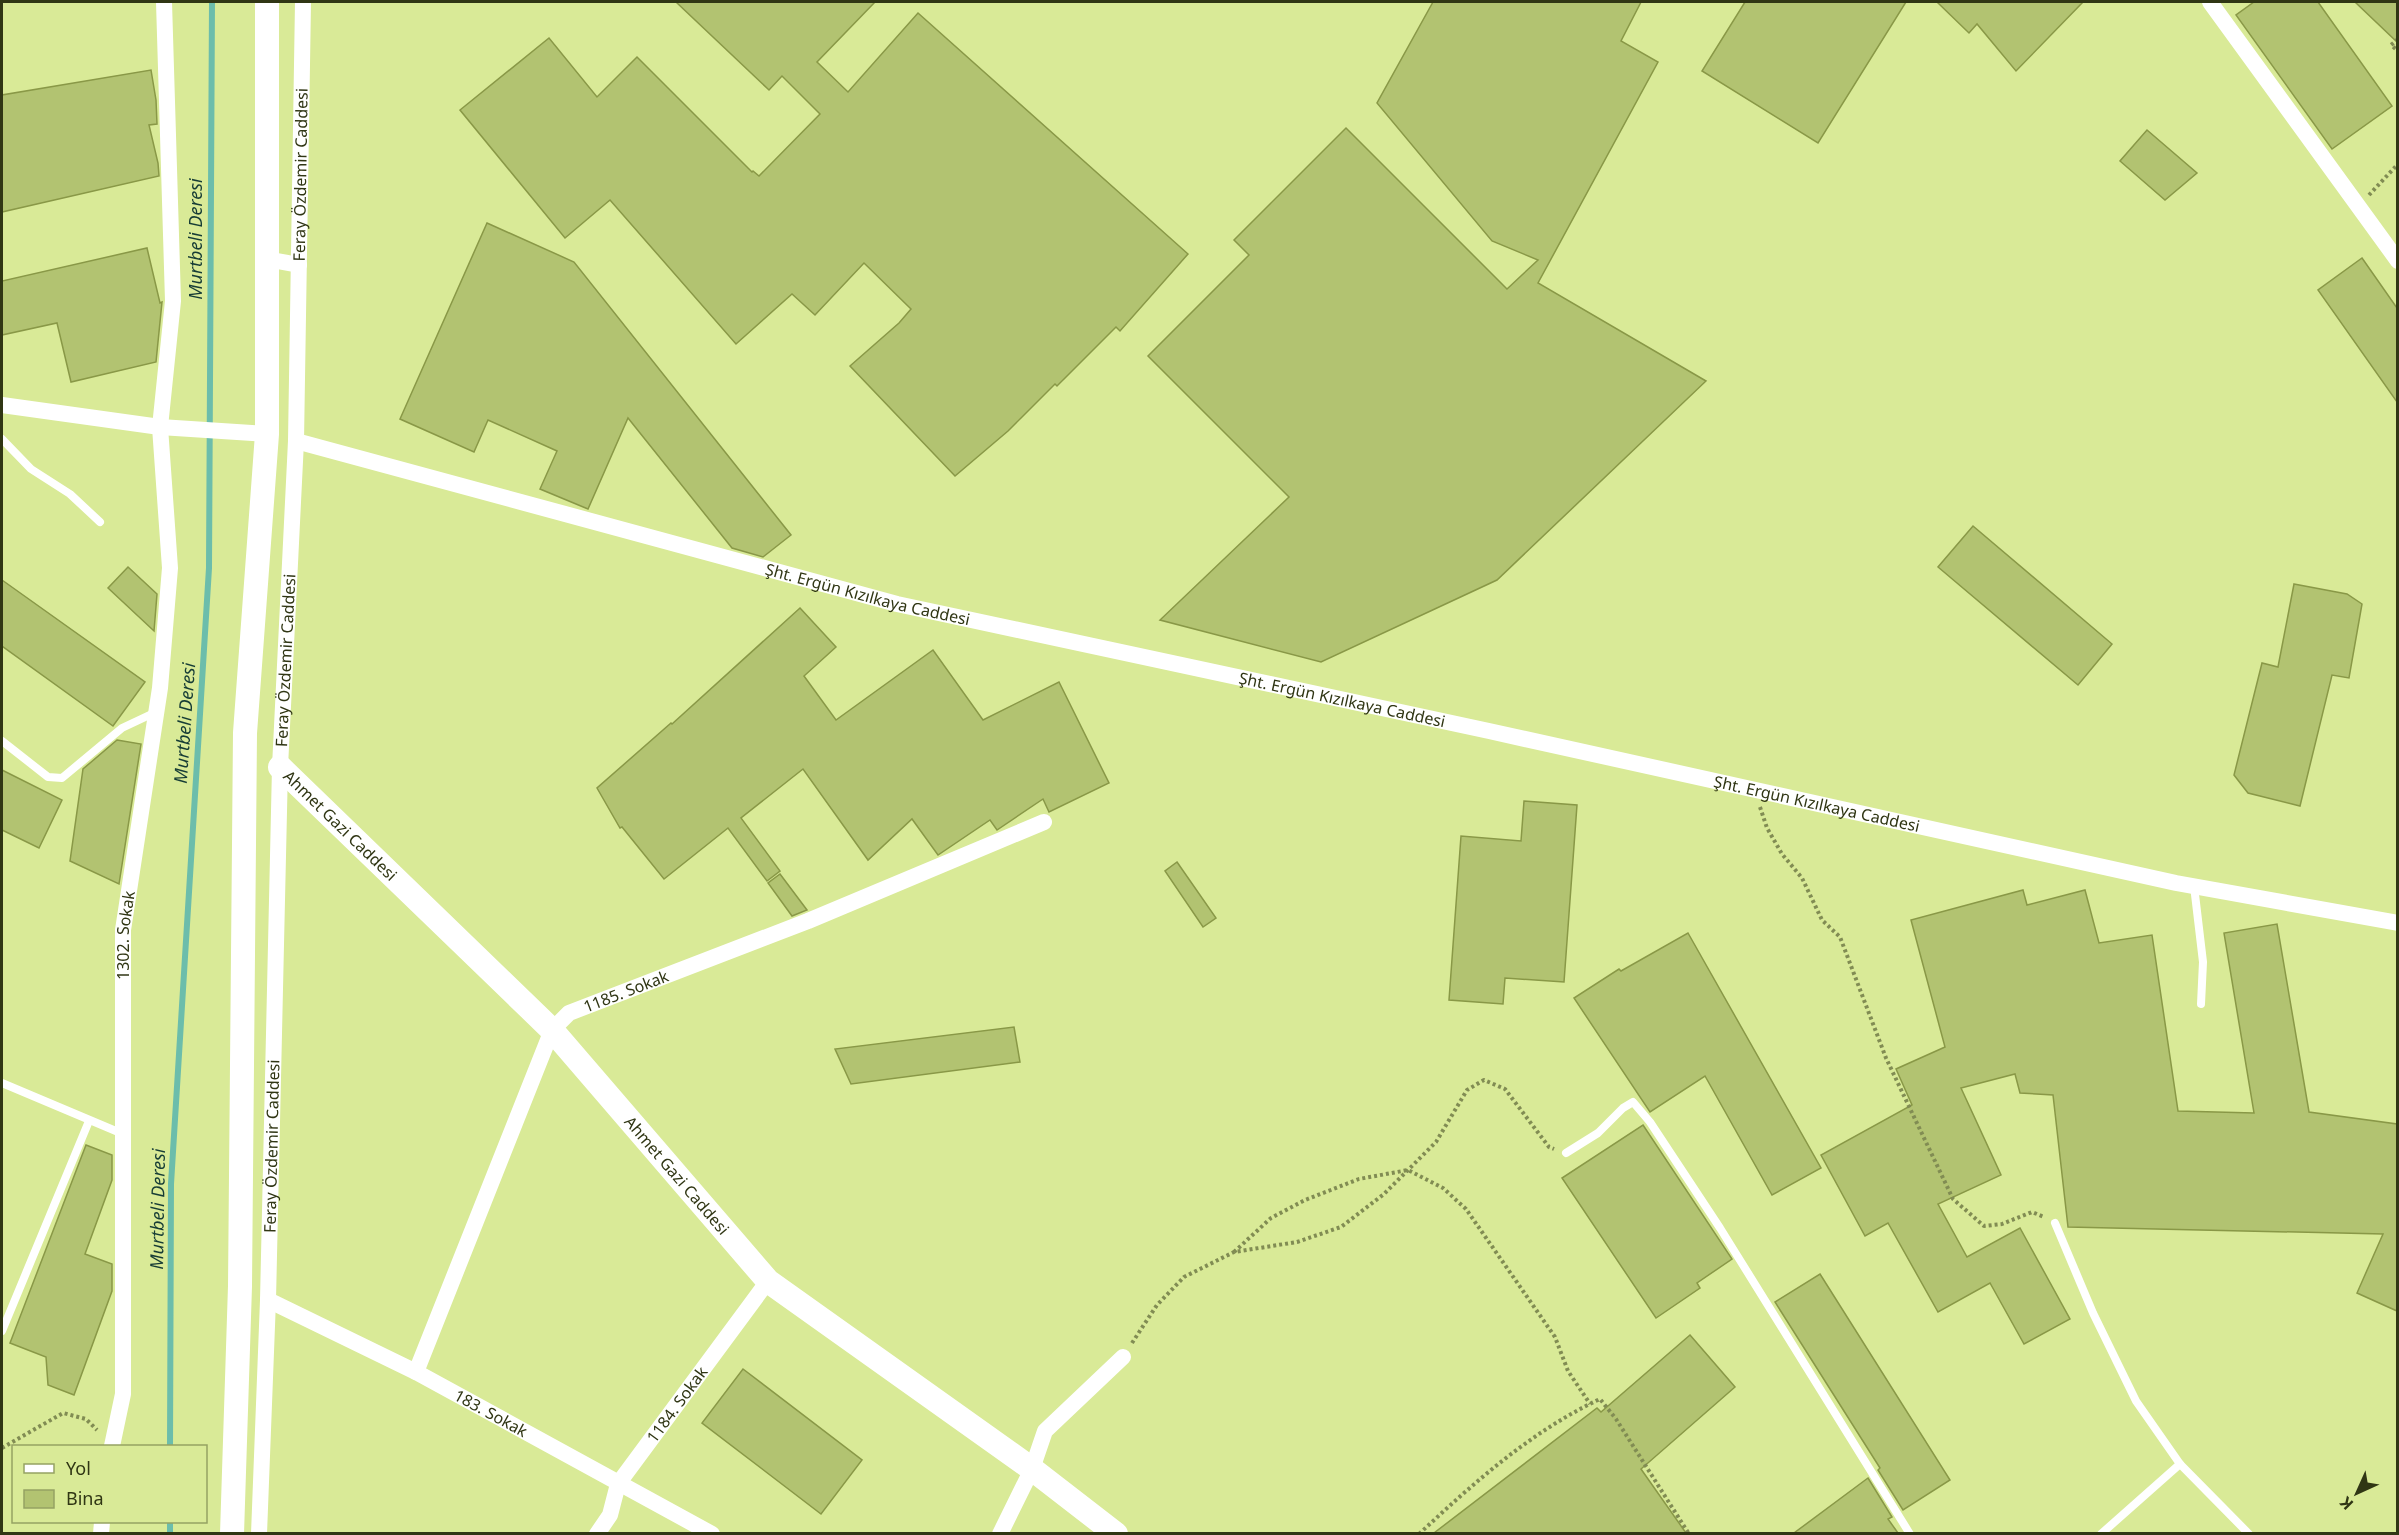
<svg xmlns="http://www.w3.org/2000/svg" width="2399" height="1535" font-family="'Noto Sans',sans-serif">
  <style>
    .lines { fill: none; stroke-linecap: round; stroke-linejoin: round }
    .stream { stroke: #6cbdab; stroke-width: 6 }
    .building { fill: #b2c371; stroke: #899847; stroke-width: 1.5 }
    .path { stroke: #818c53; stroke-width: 4; stroke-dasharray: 3 3; stroke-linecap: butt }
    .lane { stroke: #fff; stroke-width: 8 }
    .street { stroke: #fff; stroke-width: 16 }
    .secondary { stroke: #fff; stroke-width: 24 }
    .labels { text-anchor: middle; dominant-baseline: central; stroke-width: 4.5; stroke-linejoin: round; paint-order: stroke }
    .street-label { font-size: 16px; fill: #303614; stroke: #d9ea97 }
    .water-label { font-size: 18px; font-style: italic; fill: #163c35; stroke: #d9ea97 }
  </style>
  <rect width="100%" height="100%" fill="#d9ea97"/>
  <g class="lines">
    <g class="stream">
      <polyline points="170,1446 171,1184 209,568 212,2"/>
      <polyline points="170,1534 170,1522"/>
    </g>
  </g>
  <g class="building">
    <polygon points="676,2 875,2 817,62 848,92 918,13 1188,254 1120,331 1116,327 1057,386 1055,384 1008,431 955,476 850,366 899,323 911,309 864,263 815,315 792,294 736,344 610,200 565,238 460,110 549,38 597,97 637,57 752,172 753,171 759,176 820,114 782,76 769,90"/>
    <polygon points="1433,2 1641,2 1621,41 1658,62 1538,283 1706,381 1497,580 1321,662 1160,620 1289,497 1148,356 1249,255 1234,240 1346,128 1507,289 1538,260 1492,241 1377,103"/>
    <polygon points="1745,2 1906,2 1818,143 1702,71"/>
    <polygon points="1937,2 2083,2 2016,71 1977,24 1969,33"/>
    <polygon points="2254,2 2318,2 2392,106 2332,149 2236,15"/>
    <polygon points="2355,2 2397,2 2397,42"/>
    <polygon points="151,70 156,100 157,124 149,125 158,163 159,176 2,212 2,95"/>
    <polygon points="2147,130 2197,173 2165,200 2120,161"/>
    <polygon points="487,223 574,262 791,535 763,557 732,548 628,418 588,509 540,489 557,451 488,420 474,452 400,419"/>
    <polygon points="147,248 160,303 162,302 156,362 71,382 57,323 2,335 2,281"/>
    <polygon points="2362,258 2397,308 2397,402 2318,290"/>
    <polygon points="1973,526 2112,644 2078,685 1938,567"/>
    <polygon points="128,567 157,594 154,631 108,588"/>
    <polygon points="2,580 145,682 113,726 2,646"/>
    <polygon points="2294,584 2347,594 2362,604 2349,678 2332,675 2300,806 2248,793 2234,775 2262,663 2278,667"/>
    <polygon points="800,608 836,647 804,676 836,720 933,650 983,720 1059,682 1109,783 1049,812 1043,799 997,830 990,820 938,855 912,819 868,860 803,769 741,818 780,871 767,881 728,828 664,879 622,827 620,828 597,788 671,723 672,724"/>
    <polygon points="117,740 141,744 119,884 70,861 83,769"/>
    <polygon points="2,770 62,800 39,848 2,830"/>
    <polygon points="1524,801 1577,805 1564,982 1505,978 1503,1004 1449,1000 1461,836 1521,841"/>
    <polygon points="1177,862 1216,918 1203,927 1165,871"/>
    <polygon points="780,874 807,910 792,916 768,883"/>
    <polygon points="2023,890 2027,905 2085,890 2099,943 2152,935 2178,1111 2254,1113 2224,933 2277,924 2309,1112 2397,1124 2397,1311 2357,1293 2383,1234 2068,1227 2053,1095 2020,1093 2015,1074 1961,1088 2001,1175 1938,1204 1967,1257 2020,1228 2070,1319 2024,1344 1990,1283 1938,1312 1888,1223 1865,1236 1821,1155 1912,1105 1896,1069 1945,1047 1911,920"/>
    <polygon points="1688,933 1821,1168 1772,1195 1705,1076 1650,1112 1574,998 1619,969 1621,971"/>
    <polygon points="1014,1027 1020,1062 851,1084 835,1049"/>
    <polygon points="1643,1125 1732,1259 1697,1283 1700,1288 1656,1318 1562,1178"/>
    <polygon points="86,1145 112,1155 112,1180 85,1254 112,1264 112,1291 74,1395 48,1385 46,1357 10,1343"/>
    <polygon points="1820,1274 1950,1480 1903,1510 1878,1470 1880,1468 1775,1302"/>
    <polygon points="1690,1335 1735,1387 1641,1469 1686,1533 1434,1533 1597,1408 1601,1412"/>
    <polygon points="743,1369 862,1460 821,1514 702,1423"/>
    <polygon points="1868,1478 1892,1517 1888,1519 1898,1533 1794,1533"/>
  </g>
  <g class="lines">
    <g class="path">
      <polyline points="2398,39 2391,45 2398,51"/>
      <polyline points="2369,195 2398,164"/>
      <polyline points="1760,807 1767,828 1782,854 1802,878 1822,920 1840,937 1886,1058 1953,1199 1984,1226 2002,1224 2032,1212 2044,1217"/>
      <polyline points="1234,1252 1271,1218 1305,1200 1359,1179 1408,1170 1443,1188 1466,1209 1555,1337 1568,1371 1590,1404"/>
      <polyline points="1132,1343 1157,1305 1184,1277 1234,1252 1297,1242 1341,1227 1384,1194 1436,1142 1467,1090 1484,1080 1505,1089 1549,1147 1554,1149"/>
      <polyline points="2,1448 63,1413 86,1419 97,1430"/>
      <path d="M1419,1534C1475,1482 1530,1432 1600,1399L1616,1419L1689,1534"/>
    </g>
    <g class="lane">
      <polyline points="2,439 31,469 70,494 100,522"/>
      <polyline points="2,741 48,777 62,778 122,728 156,712"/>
      <polyline points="2194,886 2203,962 2201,1004"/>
      <polyline points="2,1083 123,1134"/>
      <polyline points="1566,1153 1598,1133 1623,1108 1633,1102 1650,1122 1720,1228 1910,1534"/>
      <polyline points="2055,1223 2093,1313 2136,1401 2180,1464 2249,1534"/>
      <polyline points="2,1331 89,1121"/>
      <polyline points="2101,1534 2180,1464"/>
    </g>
    <g class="street">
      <polyline points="2210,2 2398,261"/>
      <polyline points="266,259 299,265"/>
      <polyline points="2,405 160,427 267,434"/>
      <path id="s1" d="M296,441L897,604L1489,731L2176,883L2398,923"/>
      <path id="s2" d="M268,1300L416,1372L712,1534"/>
      <path id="s3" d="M416,1372L552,1030L569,1013L808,921L1044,822"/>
      <path id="s4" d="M112,1446L123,1394V930L160,688L170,568L160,427L173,301L164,2"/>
      <polyline points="101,1534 102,1522"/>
      <path id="s5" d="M259,1534L268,1300L280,767L296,441L303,2"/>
      <path id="s6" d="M597,1534L610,1515L618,1484L768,1281"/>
      <polyline points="1000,1534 1032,1469 1045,1431 1123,1357"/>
    </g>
    <g class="secondary">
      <path id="s7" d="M280,767L552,1030L768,1281L1032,1469L1116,1534"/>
      <polyline points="232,1534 240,1286 245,733 267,434 267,2"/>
    </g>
  </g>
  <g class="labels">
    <g class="street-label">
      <text stroke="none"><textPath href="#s5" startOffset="1360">Feray Özdemir Caddesi</textPath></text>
      <text stroke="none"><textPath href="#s1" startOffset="592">Şht. Ergün Kızılkaya Caddesi</textPath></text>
      <text stroke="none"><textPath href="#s5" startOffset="874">Feray Özdemir Caddesi</textPath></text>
      <text stroke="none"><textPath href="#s1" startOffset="1078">Şht. Ergün Kızılkaya Caddesi</textPath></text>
      <text stroke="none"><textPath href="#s1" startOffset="1564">Şht. Ergün Kızılkaya Caddesi</textPath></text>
      <text stroke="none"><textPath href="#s7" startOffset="84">Ahmet Gazi Caddesi</textPath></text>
      <text stroke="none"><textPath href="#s4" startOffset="512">1302. Sokak</textPath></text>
      <text stroke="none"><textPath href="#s3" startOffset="453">1185. Sokak</textPath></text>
      <text stroke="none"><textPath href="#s5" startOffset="388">Feray Özdemir Caddesi</textPath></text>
      <text stroke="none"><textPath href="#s7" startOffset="570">Ahmet Gazi Caddesi</textPath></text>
      <text stroke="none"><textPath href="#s6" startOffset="154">1184. Sokak</textPath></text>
      <text stroke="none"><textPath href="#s2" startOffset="250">183. Sokak</textPath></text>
    </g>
    <g class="water-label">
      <text transform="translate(195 239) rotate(-90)">Murtbeli Deresi</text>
      <text transform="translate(184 723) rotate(-86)">Murtbeli Deresi</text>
      <text transform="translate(157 1209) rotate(-89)">Murtbeli Deresi</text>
    </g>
  </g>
  <rect width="2399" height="1535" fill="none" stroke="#303614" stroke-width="6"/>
  <rect x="12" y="1445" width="195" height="78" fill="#d9ea97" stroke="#95a263" stroke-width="1.5"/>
  <rect x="24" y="1464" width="30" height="9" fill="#ffffff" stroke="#95a263" stroke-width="1.5"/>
  <text x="66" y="1475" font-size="18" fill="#303614">Yol</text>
  <rect x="24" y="1490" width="30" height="18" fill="#b2c371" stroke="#95a263" stroke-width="1.5"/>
  <text x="66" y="1505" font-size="18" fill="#303614">Bina</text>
  <g transform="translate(2357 1493) rotate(225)" stroke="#d9ea97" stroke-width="4.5" paint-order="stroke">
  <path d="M0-4.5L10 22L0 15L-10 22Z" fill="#303614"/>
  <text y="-9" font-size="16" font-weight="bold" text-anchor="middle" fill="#303614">K</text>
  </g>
</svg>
